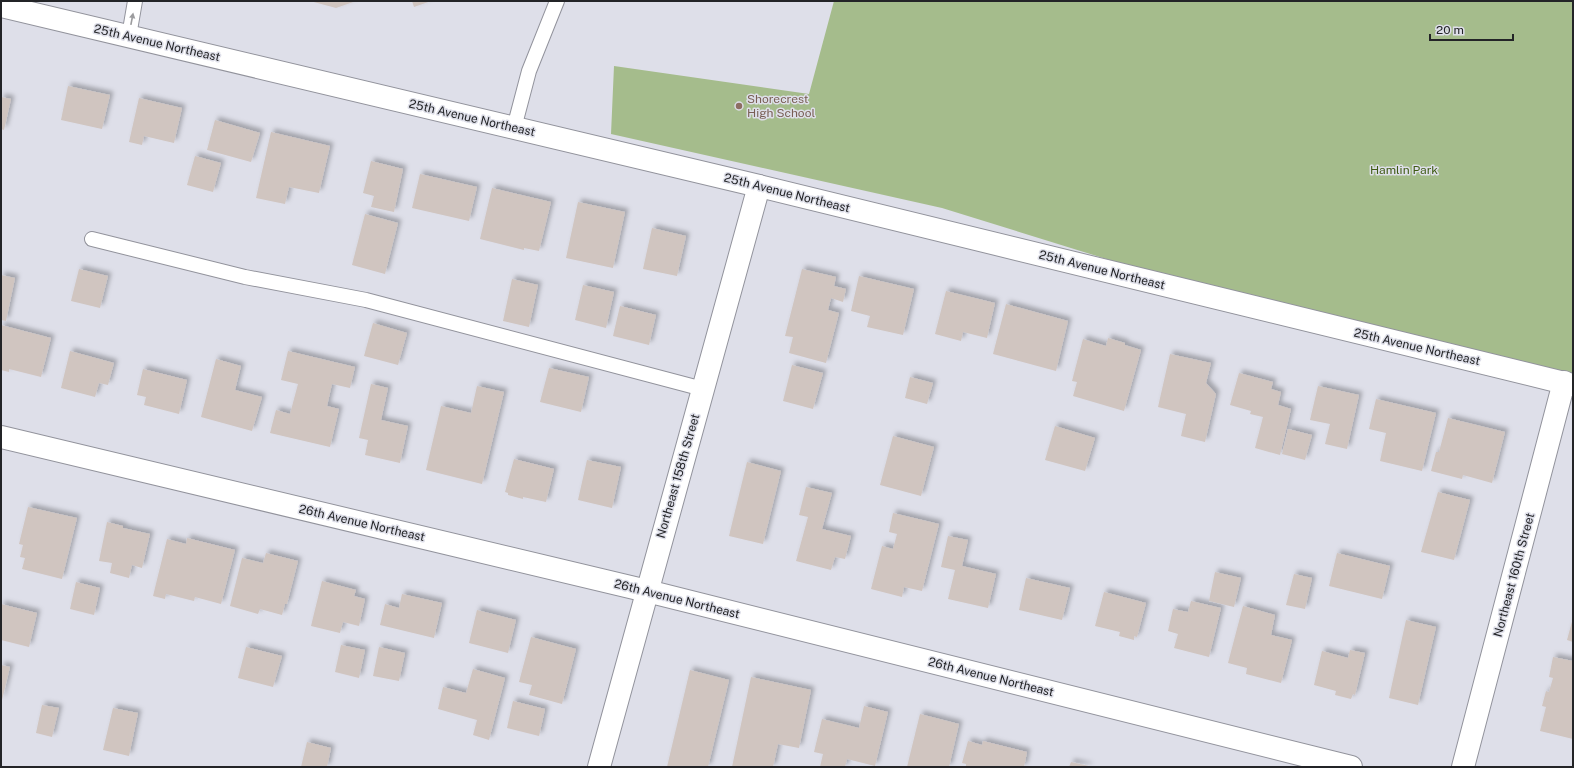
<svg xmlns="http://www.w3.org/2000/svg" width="1574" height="768" font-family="'Public Sans',sans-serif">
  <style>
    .green { fill: #a5bc8c }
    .building { fill: #d0c5c0; filter: url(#shadow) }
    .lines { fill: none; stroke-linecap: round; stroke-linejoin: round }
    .service-casing { stroke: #92939c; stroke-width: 16 }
    .minor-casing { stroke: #92939c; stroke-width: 24 }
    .tertiary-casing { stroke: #92939c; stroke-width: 24 }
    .service { stroke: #fff; stroke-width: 14 }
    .minor { stroke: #fff; stroke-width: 22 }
    .tertiary { stroke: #fff; stroke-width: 22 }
    .oneway { fill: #9c9c9e }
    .education-dot { fill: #8d6e63; stroke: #dedfe9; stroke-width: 1.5 }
    .labels { text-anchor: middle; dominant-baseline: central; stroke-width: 3; stroke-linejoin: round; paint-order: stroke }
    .street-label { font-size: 12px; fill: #232427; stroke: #dedfe9 }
    .education-label { font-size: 12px; fill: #785e54; stroke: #dedfe9; text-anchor: start }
    .park-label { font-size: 12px; fill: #3e5a13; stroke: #dedfe9 }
  </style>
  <defs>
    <filter id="shadow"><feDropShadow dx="3.5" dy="-3.5" stdDeviation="2" flood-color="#0004"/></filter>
  </defs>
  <rect width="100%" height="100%" fill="#dedfe9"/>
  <polygon class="green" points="834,1 1573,1 1573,384 1303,320 942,208 611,134 614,66 809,94"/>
  <g class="building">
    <polygon points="310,1 356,1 336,8"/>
    <polygon points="412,1 431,1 414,7"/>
    <polygon points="68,86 110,95 102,129 61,120"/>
    <polygon points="1,97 11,99 4,130 1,129"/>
    <polygon points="139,98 182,108 174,143 144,136 142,145 129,142"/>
    <polygon points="215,120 260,133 251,162 207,150"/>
    <polygon points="271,132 330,146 319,193 289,187 285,204 256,198"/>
    <polygon points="195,156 221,163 213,192 187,185"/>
    <polygon points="371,161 403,169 394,212 371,207 374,196 363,193"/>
    <polygon points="420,174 477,187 469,221 412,208"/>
    <polygon points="492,188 551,202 539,251 524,248 524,250 480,239"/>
    <polygon points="578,202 625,212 613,268 566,258"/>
    <polygon points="365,214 398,223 385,274 352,265"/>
    <polygon points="652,228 686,236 677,276 643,269"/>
    <polygon points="79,269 108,276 100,308 71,301"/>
    <polygon points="802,269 836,277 834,286 846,289 843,302 831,298 828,310 839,313 826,363 789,353 793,337 785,336"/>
    <polygon points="1,275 15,278 6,321 1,320"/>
    <polygon points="859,276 914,289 903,335 867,327 870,316 851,311"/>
    <polygon points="512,279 538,285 529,327 503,321"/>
    <polygon points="583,285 614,292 606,328 575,320"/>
    <polygon points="946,291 995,303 987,338 963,332 961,341 935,334"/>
    <polygon points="1006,304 1068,321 1056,371 993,354"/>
    <polygon points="620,306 656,315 649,345 613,336"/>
    <polygon points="373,323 407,333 398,365 364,356"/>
    <polygon points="1,325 51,338 41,377 9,369 9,372 1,370"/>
    <polygon points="1108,338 1125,343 1125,345 1141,350 1124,411 1073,396 1077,382 1072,381 1083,339 1106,346"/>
    <polygon points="70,351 114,363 108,385 99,383 95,397 61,388"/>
    <polygon points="288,351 355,367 350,388 332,384 327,406 339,409 330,447 270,433 276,410 290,414 298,384 281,380"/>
    <polygon points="1170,354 1211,363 1206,383 1216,394 1205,442 1181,436 1186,414 1158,407"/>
    <polygon points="216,359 241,366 235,390 262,397 252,431 201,417"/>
    <polygon points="792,365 823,373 813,409 783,401"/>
    <polygon points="549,368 589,377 581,412 540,402"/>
    <polygon points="143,369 187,380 179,414 144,405 146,397 137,395"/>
    <polygon points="1239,373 1273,382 1271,389 1281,392 1278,405 1291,409 1280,455 1255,448 1263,417 1250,414 1251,411 1230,405"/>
    <polygon points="910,377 933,383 927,404 905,398"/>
    <polygon points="371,384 388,388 381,420 408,426 400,463 365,455 368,440 359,438"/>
    <polygon points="477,386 504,392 482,484 426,470 441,406 471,413"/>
    <polygon points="1318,386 1359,395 1347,449 1325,444 1330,424 1310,420"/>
    <polygon points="1376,399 1436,413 1422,471 1380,461 1386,433 1369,429"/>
    <polygon points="1448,418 1505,432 1492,483 1463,475 1462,479 1431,471 1436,452 1439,452"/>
    <polygon points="1055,426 1095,438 1085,471 1045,460"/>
    <polygon points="1288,429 1312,435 1305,460 1282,454"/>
    <polygon points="893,436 934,447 921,496 880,485"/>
    <polygon points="514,459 554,469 546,502 523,497 523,499 508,495 508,493 505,492"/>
    <polygon points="587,460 621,467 612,508 578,500"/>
    <polygon points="747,462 781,471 763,544 729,536"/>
    <polygon points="806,487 832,493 822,529 851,536 845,559 835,557 831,570 796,561 808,517 799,515"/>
    <polygon points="1438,492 1470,500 1454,560 1421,552"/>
    <polygon points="28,507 77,518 62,579 22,569 25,558 20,557 23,545 19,544"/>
    <polygon points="893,513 939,524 922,591 904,587 902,597 871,589 882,546 893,549 897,534 889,532"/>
    <polygon points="107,522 123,526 123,528 150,534 142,568 132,565 129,578 110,573 112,563 99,561"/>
    <polygon points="948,536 968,540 962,566 996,574 988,608 948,599 955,570 941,567"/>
    <polygon points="187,538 235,550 221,604 195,597 194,601 166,594 165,599 153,596 167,539 186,544"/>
    <polygon points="266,553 298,561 287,604 285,604 282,615 260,609 258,614 230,606 242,558 263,563"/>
    <polygon points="1337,553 1390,566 1382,599 1329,586"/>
    <polygon points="1215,572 1241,578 1234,607 1209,601"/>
    <polygon points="1294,574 1312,578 1305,609 1286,605"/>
    <polygon points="1026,578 1070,588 1062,620 1019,610"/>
    <polygon points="322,581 356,590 354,596 365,599 359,626 343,622 340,633 311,626"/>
    <polygon points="76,582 100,588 94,615 70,609"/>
    <polygon points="1104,592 1146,603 1137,637 1134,636 1134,640 1119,636 1120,632 1095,626"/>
    <polygon points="402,594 442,603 434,638 380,625 385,604 399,608"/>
    <polygon points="1191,601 1221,608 1209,657 1174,648 1178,634 1168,631 1173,609 1188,612"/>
    <polygon points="1,604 37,613 29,647 1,640"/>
    <polygon points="1243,606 1275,615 1271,635 1292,640 1281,683 1246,674 1247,668 1228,663"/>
    <polygon points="477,610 516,620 508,653 469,643"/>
    <polygon points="1573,618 1573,642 1567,640"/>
    <polygon points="1406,620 1436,627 1418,705 1389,698"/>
    <polygon points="531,637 576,649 562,704 529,695 532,685 519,682"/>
    <polygon points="341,645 365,650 359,678 335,672"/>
    <polygon points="246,647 282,656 273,687 238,678"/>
    <polygon points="379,647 405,653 399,681 373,676"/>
    <polygon points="1350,650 1365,653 1355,695 1353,694 1351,699 1335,695 1336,691 1314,685 1322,651 1348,658"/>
    <polygon points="1553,657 1573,661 1573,739 1540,731 1546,707 1542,706 1546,691 1549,692 1553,678 1549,677"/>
    <polygon points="1,665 10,667 2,700 1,700"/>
    <polygon points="473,669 505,678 489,740 473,735 477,720 438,709 443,687 466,693"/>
    <polygon points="690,670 729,680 708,767 667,767"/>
    <polygon points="751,677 811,690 799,748 778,744 773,767 732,767"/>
    <polygon points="513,701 545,709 539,736 507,728"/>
    <polygon points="42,705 59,708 52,737 36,733"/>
    <polygon points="864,706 888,712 875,766 847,759 845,767 820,767 823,754 814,752 822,719 859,728"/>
    <polygon points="113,708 138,713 129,756 103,750"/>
    <polygon points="920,714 959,724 949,767 907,767"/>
    <polygon points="968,741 982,745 983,741 1027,752 1024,767 966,767 966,764 962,763"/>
    <polygon points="307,742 331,748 327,767 301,767"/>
    <polygon points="1071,762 1089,766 1089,767 1069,767"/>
  </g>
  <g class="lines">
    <defs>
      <g id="service">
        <polyline points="129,36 135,1"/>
        <polyline points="514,128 529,71 557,1"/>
        <polyline points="92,239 245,277 366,300 703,389"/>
      </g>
      <g id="minor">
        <polyline points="1,437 647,591 1351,767"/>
        <polyline points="599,767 759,186"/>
        <polyline points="1463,767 1564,382"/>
      </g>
      <polyline id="tertiary" points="1,6 759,186 1573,385"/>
    </defs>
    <use href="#service" class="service-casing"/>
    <use href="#minor" class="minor-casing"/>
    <use href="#tertiary" class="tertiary-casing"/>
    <use href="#service" class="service"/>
    <use href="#minor" class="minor"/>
    <use href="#tertiary" class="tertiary"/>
  </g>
  <defs><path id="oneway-solid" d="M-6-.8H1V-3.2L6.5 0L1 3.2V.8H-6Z"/></defs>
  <use class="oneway" href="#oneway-solid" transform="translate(132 19) rotate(-79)"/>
  <circle class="education-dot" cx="739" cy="106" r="4"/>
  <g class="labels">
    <g class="street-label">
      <text transform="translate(157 43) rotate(13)">25th Avenue Northeast</text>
      <text transform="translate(472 118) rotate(13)">25th Avenue Northeast</text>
      <text transform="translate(787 193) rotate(14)">25th Avenue Northeast</text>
      <text transform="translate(1102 270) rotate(14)">25th Avenue Northeast</text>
      <text transform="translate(1417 347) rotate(13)">25th Avenue Northeast</text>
      <text transform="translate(678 476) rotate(-74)">Northeast 158th Street</text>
      <text transform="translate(362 523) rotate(13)">26th Avenue Northeast</text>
      <text transform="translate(1514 575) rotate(-75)">Northeast 160th Street</text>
      <text transform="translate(677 599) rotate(14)">26th Avenue Northeast</text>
      <text transform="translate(991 677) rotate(14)">26th Avenue Northeast</text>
    </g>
    <g class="education-label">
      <text x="747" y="99">Shorecrest<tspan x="747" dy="14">High School</tspan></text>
    </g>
    <g class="park-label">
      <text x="1404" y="170">Hamlin Park</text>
    </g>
  </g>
  <rect width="1574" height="768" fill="none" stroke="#232427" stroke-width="4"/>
  <path d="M1430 34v6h83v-6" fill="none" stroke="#232427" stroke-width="2"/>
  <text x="1436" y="34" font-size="12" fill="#232427" stroke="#dedfe9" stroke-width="3" paint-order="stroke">20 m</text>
</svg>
